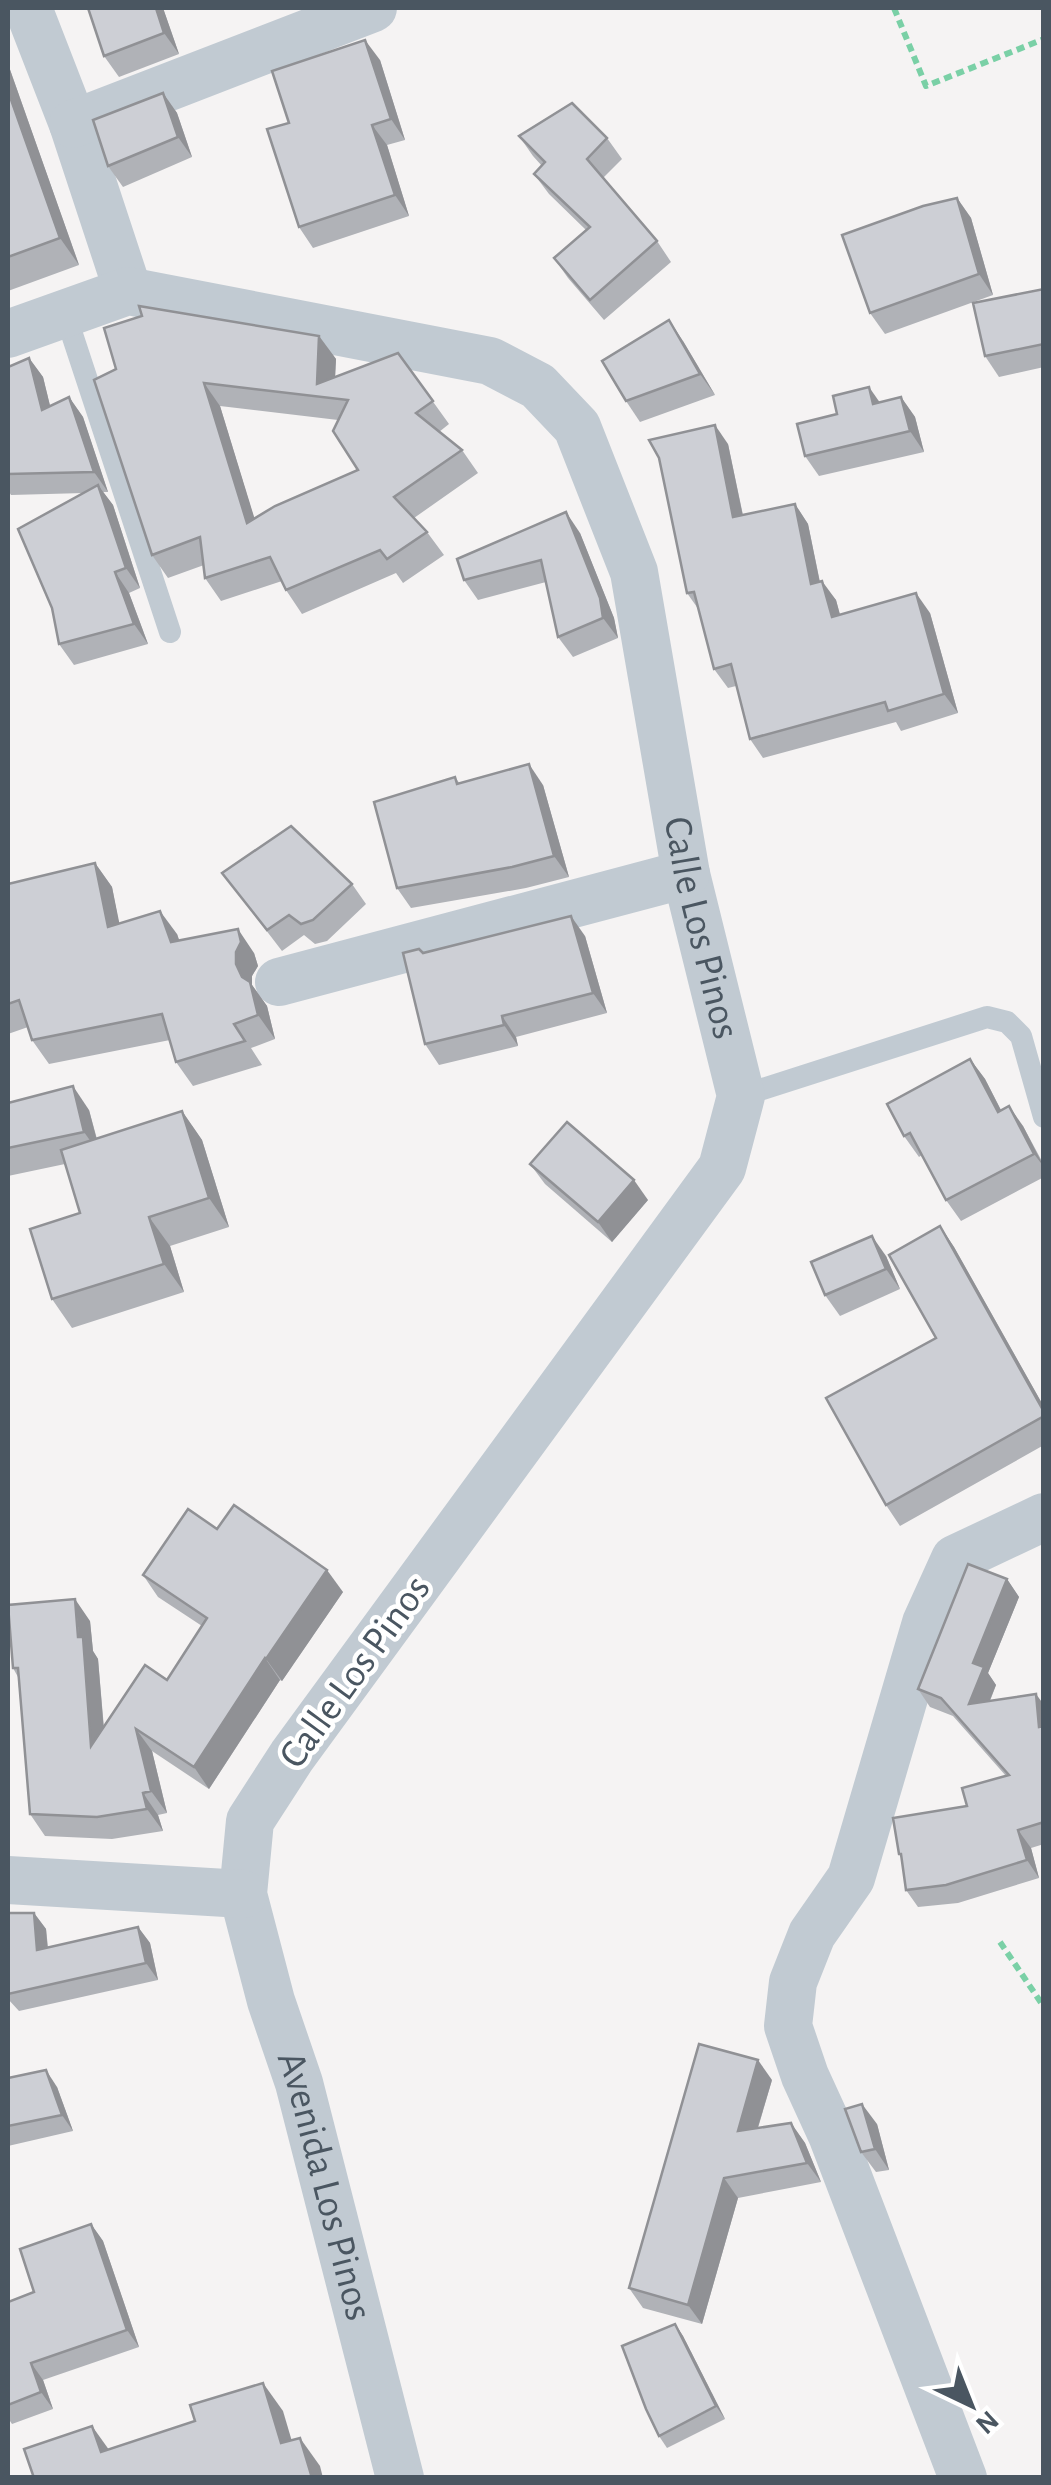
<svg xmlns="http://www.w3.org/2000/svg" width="1051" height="2485" font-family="'Alegreya Sans',sans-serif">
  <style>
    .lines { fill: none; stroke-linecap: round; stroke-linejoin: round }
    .path { stroke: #7ad0a6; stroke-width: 6; stroke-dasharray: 8 5; stroke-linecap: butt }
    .lane { stroke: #c1cad2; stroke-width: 22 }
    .street { stroke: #c1cad2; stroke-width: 48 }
    .wall { fill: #b0b2b7; fill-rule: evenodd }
    .shaded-wall { fill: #909195 }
    .building { fill: #cdcfd5; stroke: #909195; stroke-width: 2.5; fill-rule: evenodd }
    .labels { text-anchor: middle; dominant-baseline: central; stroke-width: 9; stroke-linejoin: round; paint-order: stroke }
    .street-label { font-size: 40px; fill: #4a5661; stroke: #fff }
  </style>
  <rect width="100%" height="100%" fill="#f5f3f3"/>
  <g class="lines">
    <g class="path">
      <polyline points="894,8 926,86 1044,39"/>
      <polyline points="1000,1942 1044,2007"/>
    </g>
    <g class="lane">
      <polyline points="65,313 170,632"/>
      <polyline points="741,1096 987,1017 1007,1022 1021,1036 1044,1117"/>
    </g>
    <g class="street">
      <polyline points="28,8 73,124 128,291"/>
      <polyline points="73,124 373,8"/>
      <path id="s1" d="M8,334L128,291L490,361L538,386L577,427L634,572L686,874L741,1096L722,1168L292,1756L250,1821L243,1894L271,2001L299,2083L400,2478"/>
      <polyline points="279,982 686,874"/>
      <polyline points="8,1880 243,1894"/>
      <polyline points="963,2478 832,2135 805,2076 788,2026 793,1982 812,1934 851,1878 926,1623 955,1559 1044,1517"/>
    </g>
  </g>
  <g class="wall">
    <polygon points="88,8 163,8 179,54 119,77 104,56"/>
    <polygon points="380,60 405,140 387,145 409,216 313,248 299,227 289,123"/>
    <polygon points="8,64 79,265 8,291"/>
    <polygon points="163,93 177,113 192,157 123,187 108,166"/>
    <polygon points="519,136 607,138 622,159 603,178 657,241 671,262 604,320 568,278 554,258 586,230 549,194 534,174 542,166 533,156"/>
    <polygon points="957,198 971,218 993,295 885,334 870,313"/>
    <polygon points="1044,289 1044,367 999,377 985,356"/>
    <path d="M142,316L319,336L336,359L335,377L398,353L449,424L439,432L462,450L478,473L414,518L427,532L444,555L403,583L396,573L302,614L286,590L282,581L221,601L205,578L204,565L168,578L152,555L116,369ZM220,406L338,420L358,470L254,518Z"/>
    <polygon points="683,341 715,395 640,422 626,401"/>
    <polygon points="29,358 43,377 50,406 69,397 83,417 108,492 103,492 113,505 140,588 129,593 148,644 74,665 59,644 84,493 11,495 8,490 8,367"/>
    <polygon points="901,397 915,417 924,452 819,476 805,456 880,403"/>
    <polygon points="728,444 743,515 795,504 808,524 820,582 836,600 840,615 930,613 958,713 901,731 896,722 763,758 750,739 736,686 728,688 714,669 699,610 687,593"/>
    <polygon points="580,533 614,618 618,638 573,657 558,637 546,582 478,600 464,580"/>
    <polygon points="455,777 460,784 543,785 569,877 526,888 411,908 397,888"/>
    <polygon points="95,863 112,887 119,924 177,934 179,940 254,953 258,966 252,976 252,985 267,1006 275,1039 251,1048 262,1065 193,1086 176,1062 170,1040 49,1064 32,1040 28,1027 8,1034 8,884"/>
    <polygon points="222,873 352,884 366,904 327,941 315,944 304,935 282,951"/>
    <polygon points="585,936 607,1013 516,1037 518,1046 439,1065 425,1044 423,953"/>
    <polygon points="970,1059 985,1079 1001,1110 1023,1126 1044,1165 1044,1177 961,1221 946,1200 922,1155 919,1157 904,1136"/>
    <polygon points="8,1103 89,1110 97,1139 182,1111 202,1140 229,1227 170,1246 184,1292 72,1328 52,1299 80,1213 65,1164 8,1176"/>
    <polygon points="530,1164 648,1200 612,1242 545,1184"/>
    <polygon points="940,1226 954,1247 1044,1407 1044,1445 900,1526 886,1505 936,1338"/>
    <polygon points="886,1256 900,1289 840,1316 825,1295"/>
    <polygon points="217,1529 343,1592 282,1681 280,1680 209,1789 152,1751 167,1813 158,1815 163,1831 112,1839 45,1836 30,1814 18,1677 13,1668 90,1621 93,1651 98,1659 104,1728 167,1680 202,1626 158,1597 143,1575"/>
    <polygon points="1007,1579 1019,1597 988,1673 996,1685 990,1701 1044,1705 1044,1844 1031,1848 1039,1878 958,1903 918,1907 906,1890 902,1859 899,1854 967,1806 1006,1776 953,1716 930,1707 918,1689"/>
    <polygon points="8,1913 34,1913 46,1929 48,1947 138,1927 150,1943 158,1980 19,2011 8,1999"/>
    <polygon points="8,2078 57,2087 73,2131 8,2146"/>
    <polygon points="772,2080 758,2128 791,2123 805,2143 821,2182 738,2198 702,2324 643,2308 629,2288"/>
    <polygon points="877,2124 889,2170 876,2172 861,2152"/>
    <polygon points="91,2224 103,2241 139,2347 43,2380 53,2409 12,2424 8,2418 8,2302 34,2292"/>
    <polygon points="675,2324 683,2336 725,2419 667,2448 659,2436"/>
  </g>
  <g class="shaded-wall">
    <polygon points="156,8 163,8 179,54 164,33"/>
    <polygon points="365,40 380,60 405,140 391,119"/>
    <polygon points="8,64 79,265 60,238 8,91"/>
    <polygon points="163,93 177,113 192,157 178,137"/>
    <polygon points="372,125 387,145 409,216 395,195"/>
    <polygon points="957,198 971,218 993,295 979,274"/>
    <polygon points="669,320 683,341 715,395 700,374"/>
    <polygon points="319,336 336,359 334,398 317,384"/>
    <polygon points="29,358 43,377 56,430 42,410"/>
    <polygon points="204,383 220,406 263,546 247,523"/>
    <polygon points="869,387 883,407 873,404"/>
    <polygon points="69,397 83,417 108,492 94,472"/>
    <polygon points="901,397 915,417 924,452 910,431"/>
    <polygon points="715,425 728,444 747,536 733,517"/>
    <polygon points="98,485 113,505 140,588 126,568"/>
    <polygon points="795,504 808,524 824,603 811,584"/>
    <polygon points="566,512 580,533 614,618 618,638 603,618"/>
    <polygon points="115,572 129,593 148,644 134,624"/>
    <polygon points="822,581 836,600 846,637 832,617"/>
    <polygon points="916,593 930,613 958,713 944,694"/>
    <polygon points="529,764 543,785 569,877 554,856"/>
    <polygon points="95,863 112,887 125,951 108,927"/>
    <polygon points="160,911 177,934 188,966 171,942"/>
    <polygon points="571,916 585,936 607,1013 593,993"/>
    <polygon points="238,929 254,953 258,966 252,976 252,985 267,1006 275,1039 258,1015 236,964"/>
    <polygon points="502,1016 516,1037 518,1046 504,1025"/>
    <polygon points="970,1059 985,1079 1012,1132 998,1112"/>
    <polygon points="73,1086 89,1110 101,1156 84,1132"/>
    <polygon points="1009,1106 1023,1126 1044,1167 1034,1154"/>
    <polygon points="182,1111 202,1140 229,1227 209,1198"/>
    <polygon points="634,1180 648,1200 612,1242 598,1222"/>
    <polygon points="149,1217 170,1246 184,1292 164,1264"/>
    <polygon points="940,1226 954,1247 1044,1407 1044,1412"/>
    <polygon points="872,1236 886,1256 900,1289 886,1269"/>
    <polygon points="327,1570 343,1592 282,1681 266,1659"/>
    <polygon points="1007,1579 1019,1597 988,1673 996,1685 981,1722 969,1704 973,1663"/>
    <polygon points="75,1599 90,1621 93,1651 98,1659 107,1769 91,1746"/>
    <polygon points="265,1658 280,1680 209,1789 194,1767"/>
    <polygon points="1036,1694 1044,1705 1044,1734 1039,1727"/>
    <polygon points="136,1729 152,1751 167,1813 151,1791"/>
    <polygon points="143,1793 158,1815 163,1831 147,1809"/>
    <polygon points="1018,1830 1031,1848 1039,1878 1027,1860"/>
    <polygon points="34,1913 46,1929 49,1966 37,1950"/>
    <polygon points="138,1927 150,1943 158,1980 146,1963"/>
    <polygon points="758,2060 772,2080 751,2150 738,2131"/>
    <polygon points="46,2070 57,2087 73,2131 62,2115"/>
    <polygon points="862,2104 877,2124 889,2170 875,2149"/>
    <polygon points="791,2123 805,2143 821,2182 807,2163"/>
    <polygon points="724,2178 738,2198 702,2324 688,2305"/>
    <polygon points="91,2224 103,2241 139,2347 127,2330"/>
    <polygon points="675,2324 683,2336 725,2419 716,2406"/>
    <polygon points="31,2363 43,2380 53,2409 41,2392"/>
    <polygon points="263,2383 283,2411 301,2472 281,2443"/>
    <polygon points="92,2426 112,2454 101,2452"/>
    <polygon points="300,2438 320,2466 323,2478 312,2478"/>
  </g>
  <g class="building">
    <polygon points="88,8 156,8 164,33 104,56"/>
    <polygon points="365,40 391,119 372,125 395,195 299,227 267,129 289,123 272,71"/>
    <polygon points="8,91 60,238 8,257"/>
    <polygon points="163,93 178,137 108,166 93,120"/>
    <polygon points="572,103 607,138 587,159 657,241 590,300 554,258 590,227 534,174 545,162 519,136"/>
    <polygon points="957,198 979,274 870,313 842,235 923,206"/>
    <polygon points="1044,289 1044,344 985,356 973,303"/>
    <path d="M139,306L319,336L317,384L398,353L433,401L416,413L462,450L394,497L427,532L387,559L380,550L286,590L270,557L205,578L200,537L152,555L94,380L116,369L104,328L142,316ZM204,383L348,400L333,431L358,470L275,506L247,523Z"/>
    <polygon points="669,320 700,374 626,401 602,361"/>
    <polygon points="29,358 42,410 69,397 94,472 8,474 8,367"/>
    <polygon points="869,387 873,404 901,397 910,431 805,456 797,424 837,414 833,396"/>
    <polygon points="715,425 733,517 795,504 811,584 822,581 832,617 916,593 944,694 888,711 885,702 750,739 731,664 714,669 694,592 687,593 659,458 649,440"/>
    <polygon points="98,485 126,568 115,572 134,624 59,644 52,608 18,529"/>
    <polygon points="566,512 600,598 603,618 558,637 541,560 464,580 457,559"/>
    <polygon points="529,764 554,856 512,867 397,888 374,802 455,777 457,784"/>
    <polygon points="291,826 352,884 313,920 301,924 289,915 267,930 222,873"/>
    <polygon points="95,863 108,927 160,911 171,942 238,929 241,942 236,952 236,964 242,977 250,982 258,1015 234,1024 245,1041 176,1062 162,1014 32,1040 19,1000 8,1004 8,884"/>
    <polygon points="571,916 593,993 502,1016 504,1025 425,1044 403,953 419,949 423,953"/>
    <polygon points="970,1059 998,1112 1009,1106 1034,1154 946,1200 910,1133 904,1136 887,1104"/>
    <polygon points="73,1086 84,1132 8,1148 8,1103"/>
    <polygon points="182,1111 209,1198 149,1217 164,1264 52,1299 30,1229 80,1213 61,1150"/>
    <polygon points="567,1122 634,1180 598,1222 530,1164"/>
    <polygon points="940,1226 1044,1412 1044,1416 886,1505 826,1398 936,1338 889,1255"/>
    <polygon points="872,1236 886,1269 825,1295 811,1262"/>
    <polygon points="234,1505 327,1570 266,1659 265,1658 194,1767 136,1729 151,1791 143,1793 147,1809 97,1817 30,1814 18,1668 13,1668 8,1605 75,1599 78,1637 83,1637 91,1746 145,1665 167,1680 207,1618 143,1575 188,1509 217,1529"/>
    <polygon points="968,1564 1007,1579 973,1663 984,1667 969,1704 1036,1694 1039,1727 1044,1726 1044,1822 1018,1830 1027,1860 946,1885 906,1890 901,1854 899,1854 893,1818 967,1806 962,1788 1009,1775 941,1698 918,1689"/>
    <polygon points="8,1913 34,1913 37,1950 138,1927 146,1963 8,1994"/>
    <polygon points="699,2044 758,2060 738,2131 791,2123 807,2163 724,2178 688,2305 629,2288"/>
    <polygon points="46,2070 62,2115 8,2126 8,2078"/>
    <polygon points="862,2104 875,2149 861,2152 845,2109"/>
    <polygon points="91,2224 127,2330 31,2363 41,2392 8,2405 8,2302 34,2292 20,2249"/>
    <polygon points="675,2324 716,2406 659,2436 646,2409 622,2346"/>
    <polygon points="263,2383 281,2443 300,2438 312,2478 34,2478 24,2449 92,2426 101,2452 195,2421 190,2405"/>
  </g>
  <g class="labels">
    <g class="street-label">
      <text stroke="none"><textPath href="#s1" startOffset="1125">Calle Los Pinos</textPath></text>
      <text transform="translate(355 1672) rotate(-54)">Calle Los Pinos</text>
      <text stroke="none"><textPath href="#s1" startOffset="2555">Avenida Los Pinos</textPath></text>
    </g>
  </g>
  <rect width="1051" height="2485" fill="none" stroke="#4a5661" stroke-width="20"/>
  <g transform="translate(971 2405) rotate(137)" stroke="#ffffff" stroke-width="8" paint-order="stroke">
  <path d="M0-8L18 38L0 25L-18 38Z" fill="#4a5661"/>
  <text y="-15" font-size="28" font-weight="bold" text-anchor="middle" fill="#4a5661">N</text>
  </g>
</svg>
